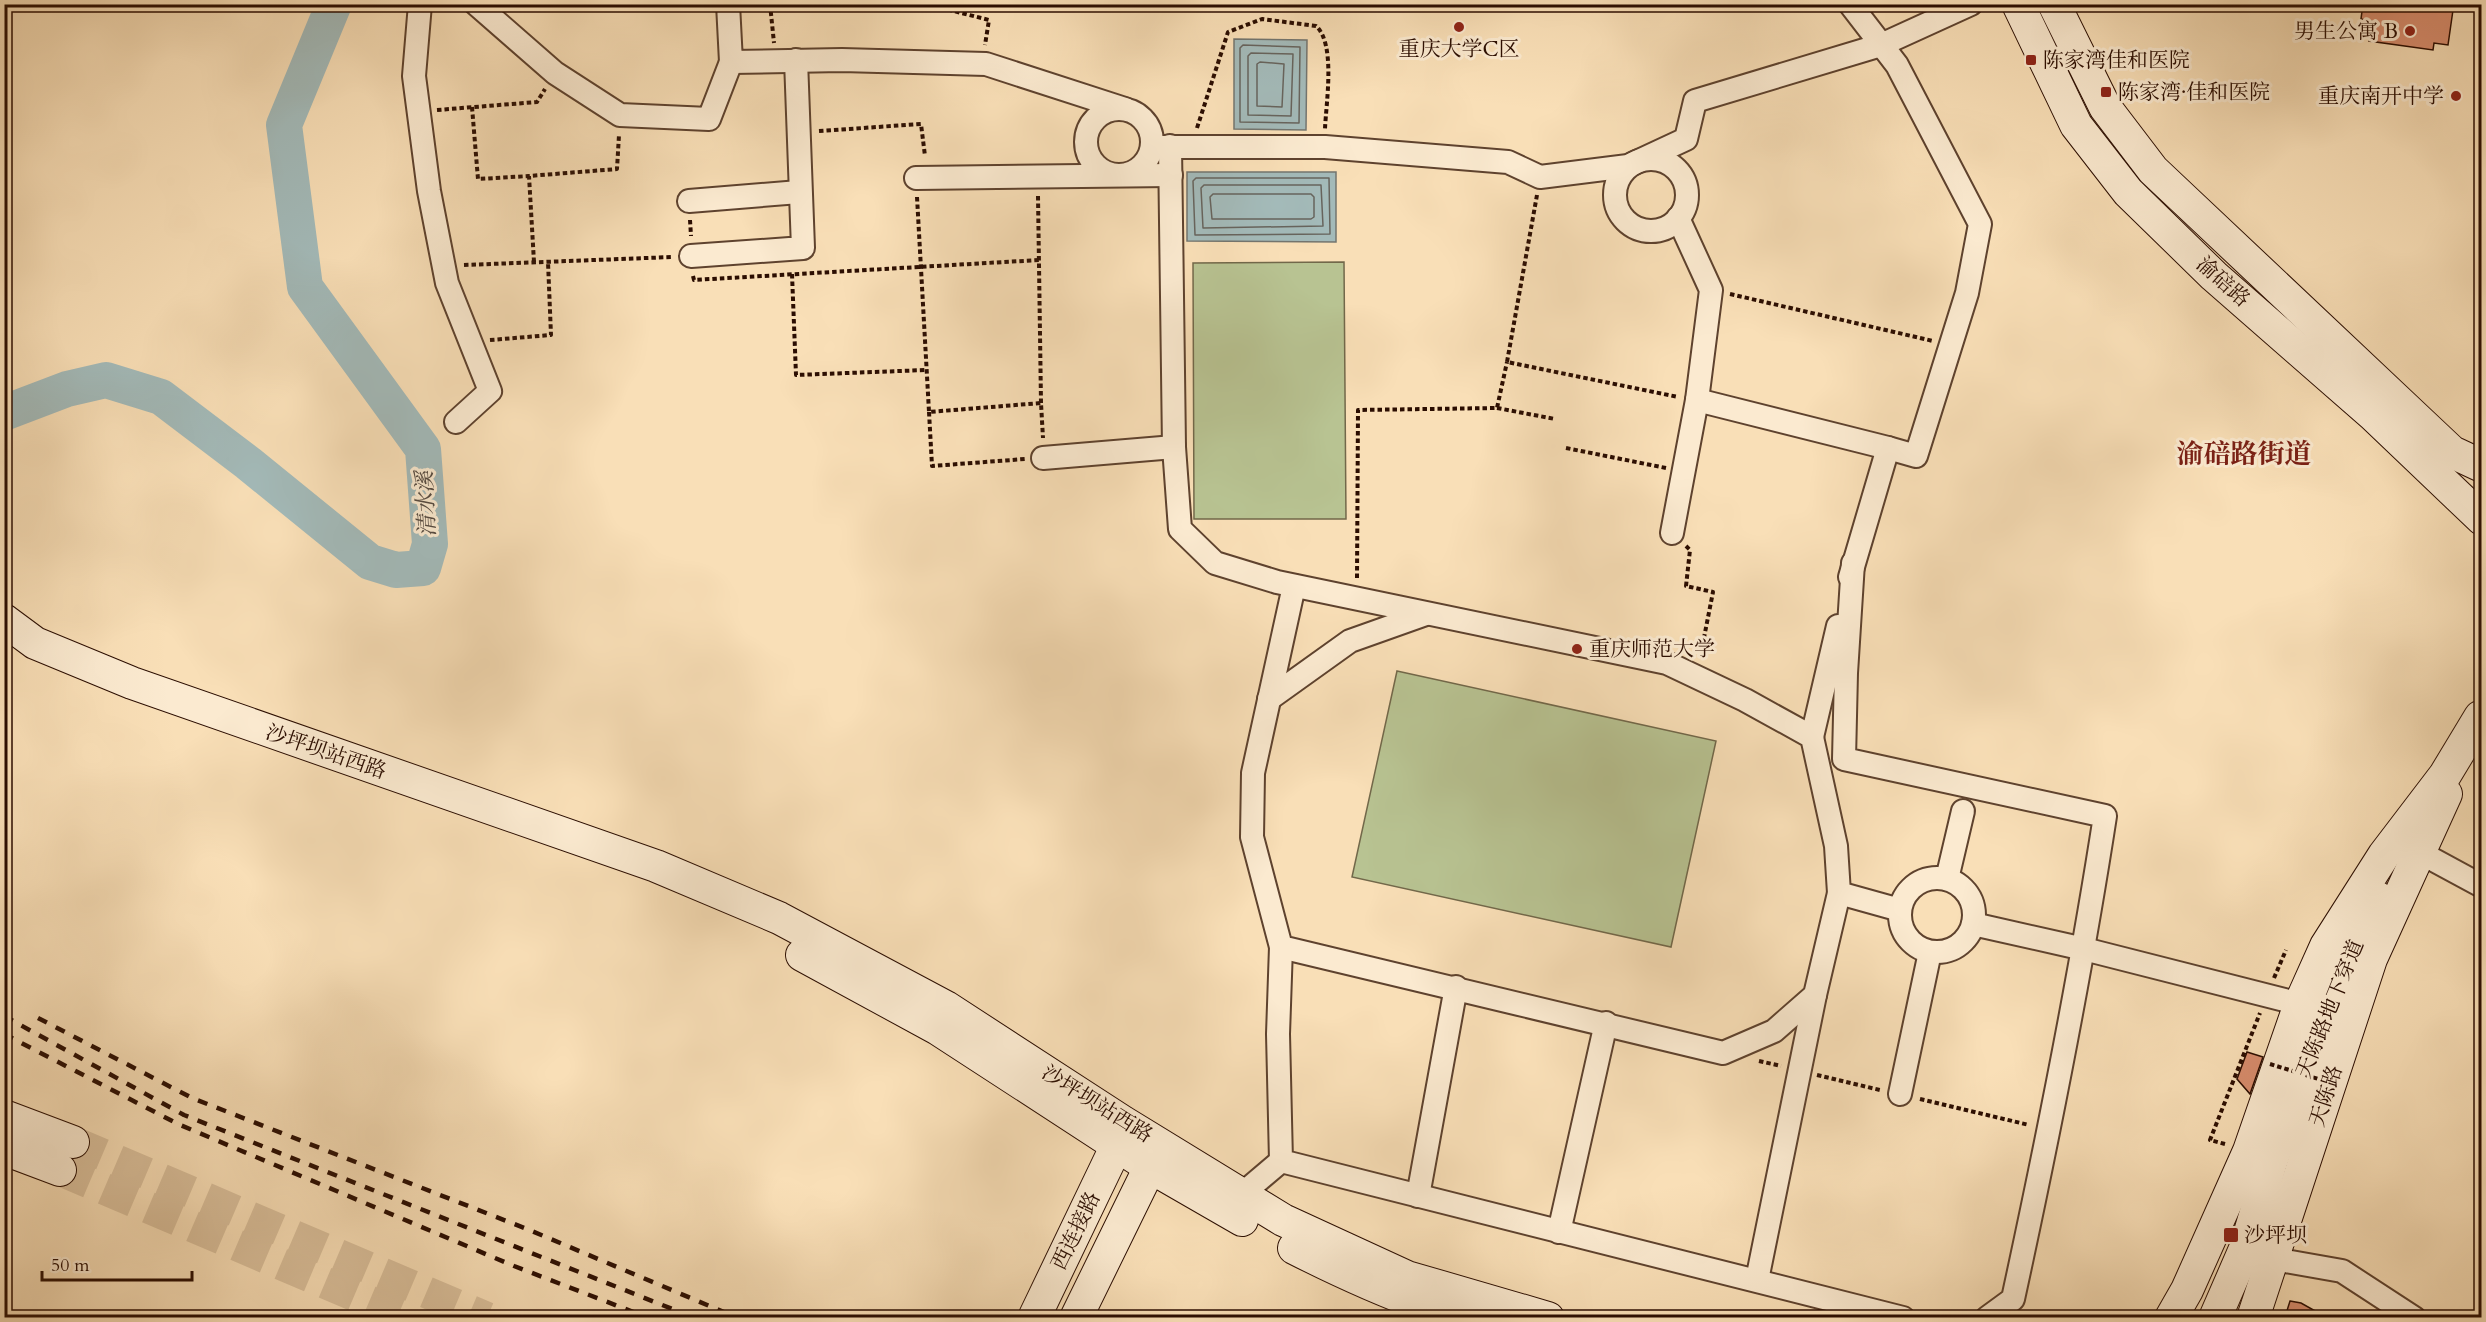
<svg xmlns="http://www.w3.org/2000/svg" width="2486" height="1322" font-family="Cardo,'Noto Serif SC',serif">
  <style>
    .green { fill: #b8c392; stroke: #72684a; stroke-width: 1.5 }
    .water { fill: #a3bab9; stroke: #73756f; stroke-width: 1.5 }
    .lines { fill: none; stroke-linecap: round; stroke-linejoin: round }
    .shore { stroke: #67645d; stroke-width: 1.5 }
    .river { stroke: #a3bab9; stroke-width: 36 }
    .building { fill: #d88d6e; stroke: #2b0d01; stroke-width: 1.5 }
    .secondary-tunnel { stroke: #dac09c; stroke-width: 32; stroke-dasharray: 32 16; stroke-linecap: butt }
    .lane-casing { stroke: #5e422e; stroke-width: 14 }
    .street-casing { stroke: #5e422e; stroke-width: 26 }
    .secondary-casing { stroke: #2b0d01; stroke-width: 34 }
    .path { stroke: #2b0d01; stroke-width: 4; stroke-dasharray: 4.5 3; stroke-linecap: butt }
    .lane { stroke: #fbead0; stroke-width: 10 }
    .street { stroke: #fbead0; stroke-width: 22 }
    .secondary { stroke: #fbead0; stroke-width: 32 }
    .rail { stroke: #2b0d01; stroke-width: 4.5; stroke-dasharray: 10 10; stroke-linecap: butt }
    .path-bridge { stroke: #2b0d01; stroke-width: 4; stroke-dasharray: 4.5 3; stroke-linecap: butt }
    .poi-dot { fill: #8f2418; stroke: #fbead0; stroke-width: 2 }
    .labels { text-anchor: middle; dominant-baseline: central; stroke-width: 6; stroke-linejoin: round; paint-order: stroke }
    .poi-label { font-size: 21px; fill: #2b0d01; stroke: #fbead0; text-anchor: start }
    .street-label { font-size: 21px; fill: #2b0d01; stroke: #fbead0 }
    .water-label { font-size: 22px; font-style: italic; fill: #554a41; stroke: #fbead0 }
    .district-label { font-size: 27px; font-weight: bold; fill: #7a1f14; stroke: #fbead0 }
  </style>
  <rect width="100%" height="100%" fill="#f9dfb7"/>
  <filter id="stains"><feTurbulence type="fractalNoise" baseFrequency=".00333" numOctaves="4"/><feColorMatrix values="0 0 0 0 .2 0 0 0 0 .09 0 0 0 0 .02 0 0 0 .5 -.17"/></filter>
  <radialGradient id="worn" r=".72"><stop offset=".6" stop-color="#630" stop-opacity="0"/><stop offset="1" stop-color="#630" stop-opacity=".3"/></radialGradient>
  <g class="green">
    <polygon points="1344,262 1346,519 1194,519 1193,263"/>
    <polygon points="1397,671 1716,741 1671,947 1352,877"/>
  </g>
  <g class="water">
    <polygon points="1234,39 1307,40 1306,130 1234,129"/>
    <polygon points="1187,172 1336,172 1336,242 1187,241"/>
  </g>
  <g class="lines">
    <g class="shore">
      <polygon points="1243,45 1300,47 1299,123 1240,122 1240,48"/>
      <polygon points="1251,53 1293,54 1291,116 1248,115 1248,56"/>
      <polygon points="1260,62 1284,64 1282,107 1257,106 1257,64"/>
      <polygon points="1196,178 1329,178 1330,234 1195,235 1193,181"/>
      <polygon points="1204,185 1321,185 1323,226 1203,228 1201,188"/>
      <polygon points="1213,194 1311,194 1314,197 1314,217 1311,219 1212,219 1210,197"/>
    </g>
    <polyline class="river" points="4,413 67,389 106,380 161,397 248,463 370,562 396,570 423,568 430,544 423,449 305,287 284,125 334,4"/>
  </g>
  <g class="building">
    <polygon points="2363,4 2439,4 2439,8 2453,10 2448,45 2434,43 2433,50 2369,41 2372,21 2361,19"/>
    <polygon points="2247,1052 2263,1057 2250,1094 2237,1079"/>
    <polygon points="2290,1301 2301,1303 2326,1317 2285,1317"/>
  </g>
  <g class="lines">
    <g class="secondary-tunnel">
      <polyline points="73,1142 487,1318"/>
      <polyline points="60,1170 408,1318"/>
    </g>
    <defs>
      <polyline id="lane" points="2467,5 2467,4"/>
      <g id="street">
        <polyline points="420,4 414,76 429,191 447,283 490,391 456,422"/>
        <polyline points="476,4 555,73 620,115 709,119 731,62"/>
        <polyline points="728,4 731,62 842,60 986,64 1125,109"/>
        <polyline points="1850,4 1897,65 1980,224 1967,293 1916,456 1888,448"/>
        <circle cx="1119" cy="142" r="33"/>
        <polyline points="1170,146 1174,447 1180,529 1215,563 1277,582 1667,663 1745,700 1812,737 1836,846 1839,893 1900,910"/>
        <polyline points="1152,147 1325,147 1508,162 1540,177 1628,166 1686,139 1695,101 1881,45 1971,4"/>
        <circle cx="1651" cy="195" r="36"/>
        <polyline points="916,178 1171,175"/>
        <polyline points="689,201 799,192"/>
        <polyline points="691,256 803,248 796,60"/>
        <polyline points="1697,400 1888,448 1850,577"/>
        <polyline points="1043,458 1174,447"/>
        <polyline points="1672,533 1697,400 1711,290 1678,218"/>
        <path d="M1853,563L1846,673L1844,759L2105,816C2080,978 2048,1138 2013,1299L1987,1318"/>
        <polyline points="1294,586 1253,773 1252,837 1281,947 1723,1053 1774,1031 1815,995 1839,893"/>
        <polyline points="1269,699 1350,641 1426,614"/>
        <polyline points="1812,737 1838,626"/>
        <polyline points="2419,852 2482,886"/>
        <circle cx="1937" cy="915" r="37"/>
        <polyline points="1947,879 1963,811"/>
        <polyline points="1973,924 2084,949 2300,1004"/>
        <polyline points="1281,947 1278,1034 1281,1161 1903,1318"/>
        <polyline points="1900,1094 1930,952"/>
        <polyline points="1241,1195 1281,1161"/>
        <polyline points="1418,1196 1456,987"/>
        <polyline points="1559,1232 1606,1023"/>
        <polyline points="2274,1259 2342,1271 2414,1318"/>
        <polyline points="1757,1280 1815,995"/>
      </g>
      <g id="secondary">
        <polyline points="2018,4 2076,125 2128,192 2214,276 2373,415 2482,519"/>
        <polyline points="2054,4 2105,107 2153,170 2452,452 2482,466"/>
        <polyline points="4,620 35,643 132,683 656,866 779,918 946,1007 1123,1122 1283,1220 1407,1277 1548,1318"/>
        <polyline points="802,955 938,1029 1150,1167 1242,1220"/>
        <polyline points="4,1116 73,1142"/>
        <polyline points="4,1149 60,1170"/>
        <path d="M1294,1248C1349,1276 1402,1300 1461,1318"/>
        <polyline points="1034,1318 1117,1145"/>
        <polyline points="1076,1318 1150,1167"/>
        <polyline points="2171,1318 2187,1290 2249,1151 2300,1004 2326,946 2384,855 2445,775 2480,717"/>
        <polyline points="2215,1318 2245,1249 2271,1162 2325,1011 2350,951 2378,898"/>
        <polyline points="2253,1318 2371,959 2446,794"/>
      </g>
    </defs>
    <use href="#lane" class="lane-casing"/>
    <use href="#street" class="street-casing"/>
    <use href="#secondary" class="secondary-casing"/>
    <g class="path">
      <polyline points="770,4 774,43"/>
      <polyline points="926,4 989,20 985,45"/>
      <polyline points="472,107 478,179 529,176"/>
      <polyline points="437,110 537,102 545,89"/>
      <path d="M1197,128L1228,32L1262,19L1316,26C1336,44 1326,103 1325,129"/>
      <polyline points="819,131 921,124 925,156"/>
      <polyline points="1537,195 1507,362 1678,397"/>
      <polyline points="1038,196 1041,403"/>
      <polyline points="917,197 929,412 1041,403 1043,438"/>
      <polyline points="690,220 691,236"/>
      <polyline points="534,262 529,176 617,169 619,135"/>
      <polyline points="464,265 673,257"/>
      <polyline points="792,274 796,375 926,370"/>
      <polyline points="693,276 694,280 1039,260"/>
      <polyline points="1730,294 1933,341"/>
      <polyline points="490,340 551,335 548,262"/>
      <polyline points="1497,408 1555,419"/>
      <polyline points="929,412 932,466 1025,459"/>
      <polyline points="1566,448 1666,468"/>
      <polyline points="1686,546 1690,550 1686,586 1713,592 1700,658"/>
      <polyline points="1357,578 1358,410 1497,408 1507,362"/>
      <polyline points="2274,978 2286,950"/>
      <polyline points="1759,1061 1781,1066"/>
      <polyline points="1817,1075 1880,1090"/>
      <polyline points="1920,1099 2029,1125"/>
      <polyline points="2225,1144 2210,1140 2260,1013"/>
    </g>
    <use href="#lane" class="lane"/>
    <use href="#street" class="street"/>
    <use href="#secondary" class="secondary"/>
    <g class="rail">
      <polyline points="4,1016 184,1115 695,1318"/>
      <polyline points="38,1018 192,1098 527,1229 738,1318"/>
      <polyline points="4,1034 178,1124 514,1266 649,1318"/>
    </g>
    <polyline class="path-bridge" points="2270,1064 2328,1082"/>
  </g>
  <g class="poi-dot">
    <circle cx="1459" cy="27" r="6"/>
    <circle cx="2410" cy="31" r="6"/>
    <rect x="2025" y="54" width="12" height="12" rx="3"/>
    <rect x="2100" y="86" width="12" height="12" rx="3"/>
    <circle cx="2456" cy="96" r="6"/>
    <circle cx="1577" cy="649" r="6"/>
    <rect x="2223" y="1227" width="16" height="16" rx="3"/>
  </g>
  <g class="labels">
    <g class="poi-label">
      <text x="2398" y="31" text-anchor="end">男生公寓 B</text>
      <text x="1459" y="49" text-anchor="middle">重庆大学C区</text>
      <text x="2043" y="60">陈家湾佳和医院</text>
      <text x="2118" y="92">陈家湾·佳和医院</text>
      <text x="2444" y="96" text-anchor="end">重庆南开中学</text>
      <text x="1589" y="649">重庆师范大学</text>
      <text x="2244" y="1235">沙坪坝</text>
    </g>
    <g class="street-label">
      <text transform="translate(2223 282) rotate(42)">渝碚路</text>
      <text transform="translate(326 752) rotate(19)">沙坪坝站西路</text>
      <text transform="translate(2330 1009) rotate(-68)">天陈路地下穿道</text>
      <text transform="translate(2326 1096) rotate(-72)">天陈路</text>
      <text transform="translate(1097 1104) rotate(32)">沙坪坝站西路</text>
      <text transform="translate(1076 1231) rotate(-64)">西连接路</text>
    </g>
    <g class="water-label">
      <text transform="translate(426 504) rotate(-93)">清水溪</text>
    </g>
    <g class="district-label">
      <text x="2244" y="454">渝碚路街道</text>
    </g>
  </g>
  <rect width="2486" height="1322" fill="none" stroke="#f9dfb7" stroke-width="24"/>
  <rect x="6" y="6" width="2474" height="1310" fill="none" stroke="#2b0d01" stroke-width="3"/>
  <rect x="12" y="12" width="2462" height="1298" fill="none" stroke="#2b0d01" stroke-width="1.5"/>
  <path d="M42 1271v9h150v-9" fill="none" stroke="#2b0d01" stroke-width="3"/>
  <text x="51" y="1271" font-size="18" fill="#2b0d01" stroke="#fbead0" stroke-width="4.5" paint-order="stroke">50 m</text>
  <rect width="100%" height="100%" filter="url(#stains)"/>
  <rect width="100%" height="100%" fill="url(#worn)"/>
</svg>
